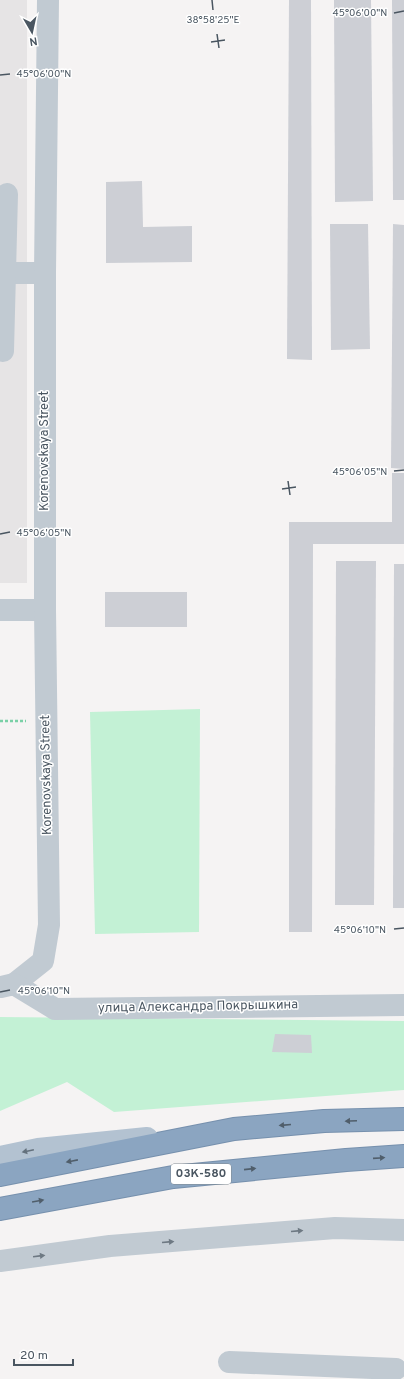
<svg xmlns="http://www.w3.org/2000/svg" width="404" height="1379" font-family="Overpass,sans-serif">
  <style>
    .education { fill: #e6e4e5 }
    .green { fill: #c3f1d5 }
    .building { fill: #cdcfd5 }
    .lines { fill: none; stroke-linecap: round; stroke-linejoin: round }
    .highway-casing { stroke: #7690ad; stroke-width: 24 }
    .path { stroke: #7ad0a6; stroke-width: 2.5; stroke-dasharray: 3 2; stroke-linecap: butt }
    .minor { stroke: #c1cad2; stroke-width: 22 }
    .major { stroke: #b3c2d1; stroke-width: 22 }
    .highway { stroke: #8ba5c1; stroke-width: 22 }
    .oneway { fill: #505e6b }
    .oneway2 { fill: #64717d }
    .oneway3 { fill: #6e7983 }
    .ticks { fill: none; stroke: #4a5661; stroke-width: 1.5 }
    .labels { text-anchor: middle; dominant-baseline: central; stroke-width: 3; stroke-linejoin: round; paint-order: stroke }
    .shield { fill: #fff; stroke: #808990; stroke-width: 1 }
    .shield-label { font-size: 12px; font-weight: bold; fill: #4a5661 }
    .street-label { font-size: 13px; fill: #4a5661; stroke: #fff }
    .ticks-label { font-size: 10px; text-anchor: middle; fill: #4a5661; stroke: #fff; stroke-width: 3; stroke-linejoin: round; paint-order: stroke }
  </style>
  <rect width="100%" height="100%" fill="#f5f3f3"/>
  <rect class="education" x="0" y="0" width="27" height="583"/>
  <g class="green">
    <polygon points="200,709 199,932 95,934 90,712"/>
    <polygon points="0,1017 404,1021 404,1090 114,1112 67,1082 0,1111"/>
  </g>
  <g class="building">
    <polygon points="289,0 311,0 312,360 287,359"/>
    <polygon points="334,0 371,0 373,201 335,202"/>
    <polygon points="392,0 404,0 404,200 393,200"/>
    <polygon points="142,181 143,227 192,226 192,262 106,263 106,182"/>
    <polygon points="330,224 368,224 370,349 331,350"/>
    <polygon points="393,224 404,225 404,469 391,468"/>
    <polygon points="392,473 404,473 404,544 313,544 312,932 289,932 289,522 392,522"/>
    <polygon points="336,561 376,561 374,905 335,905"/>
    <polygon points="394,564 404,564 404,908 393,908"/>
    <rect x="105" y="592" width="82" height="35"/>
    <polygon points="275,1034 311,1035 312,1053 272,1052"/>
  </g>
  <g class="lines">
    <defs>
      <g id="highway">
        <polyline points="0,1175 234,1129 324,1121 404,1119"/>
        <polyline points="0,1209 173,1177 346,1160 404,1156"/>
      </g>
    </defs>
    <use href="#highway" class="highway-casing"/>
    <polyline class="path" points="0,721 26,721"/>
    <g class="minor">
      <polyline points="5,273 45,273"/>
      <polyline points="3,351 7,194"/>
      <polyline points="0,610 45,610"/>
      <polyline points="14,984 43,961 49,925 45,610 45,273 48,0"/>
      <polyline points="1,987 14,984 55,1009 404,1005"/>
      <polyline points="0,1261 110,1246 335,1228 404,1230"/>
      <polyline points="229,1362 396,1369"/>
    </g>
    <polyline class="major" points="0,1157 38,1149 147,1138"/>
    <use href="#highway" class="highway"/>
  </g>
  <defs><path id="oneway-solid" d="M-6-.8H1V-3.2L6.5 0L1 3.2V.8H-6Z"/></defs>
  <g class="oneway">
    <use href="#oneway-solid" transform="translate(351 1121) rotate(178)"/>
    <use href="#oneway-solid" transform="translate(285 1125) rotate(175)"/>
    <use href="#oneway-solid" transform="translate(379 1158) rotate(-4)"/>
    <use href="#oneway-solid" transform="translate(72 1161) rotate(169)"/>
    <use href="#oneway-solid" transform="translate(250 1169) rotate(-6)"/>
    <use href="#oneway-solid" transform="translate(38 1201) rotate(-10)"/>
  </g>
  <use class="oneway2" href="#oneway-solid" transform="translate(28 1151) rotate(168)"/>
  <g class="oneway3">
    <use href="#oneway-solid" transform="translate(297 1231) rotate(-5)"/>
    <use href="#oneway-solid" transform="translate(168 1242) rotate(-5)"/>
    <use href="#oneway-solid" transform="translate(39 1256) rotate(-7)"/>
  </g>
  <path class="ticks" d="M212,0L213,10M394,13L404,11M217,34L219,48M211,42L225,40M0,75L10,74M394,471L404,470M288,481L290,495M282,489L296,487M0,534L10,532M394,929L404,928M0,992L10,990"/>
  <g class="labels">
    <rect class="shield" x="171" y="1164" width="60" height="20" rx="3"/>
    <g class="shield-label">
      <text x="201" y="1174">03К-580</text>
    </g>
    <g class="street-label">
      <text transform="translate(45 451) rotate(-90)">Korenovskaya Street</text>
      <text transform="translate(47 775) rotate(-91)">Korenovskaya Street</text>
      <text transform="translate(198 1007) rotate(-1)">улица Александра Покрышкина</text>
    </g>
  </g>
  <g class="ticks-label">
    <text x="360" y="16">45°06'00"N</text>
    <text x="213" y="23">38°58'25"E</text>
    <text x="44" y="77">45°06'00"N</text>
    <text x="360" y="475">45°06'05"N</text>
    <text x="44" y="536">45°06'05"N</text>
    <text x="360" y="933">45°06'10"N</text>
    <text x="44" y="994">45°06'10"N</text>
  </g>
  <g transform="translate(32 32) rotate(171)" stroke="#ffffff" stroke-width="3" paint-order="stroke">
  <path d="M0-3L7 15L0 10L-7 15Z" fill="#4a5661"/>
  <text y="-6" font-size="11" font-weight="bold" text-anchor="middle" fill="#4a5661">N</text>
  </g>
  <path d="M14 1359v6h59v-6" fill="none" stroke="#4a5661" stroke-width="2"/>
  <text x="20" y="1359" font-size="12" fill="#4a5661" stroke="#ffffff" stroke-width="3" paint-order="stroke">20 m</text>
</svg>
